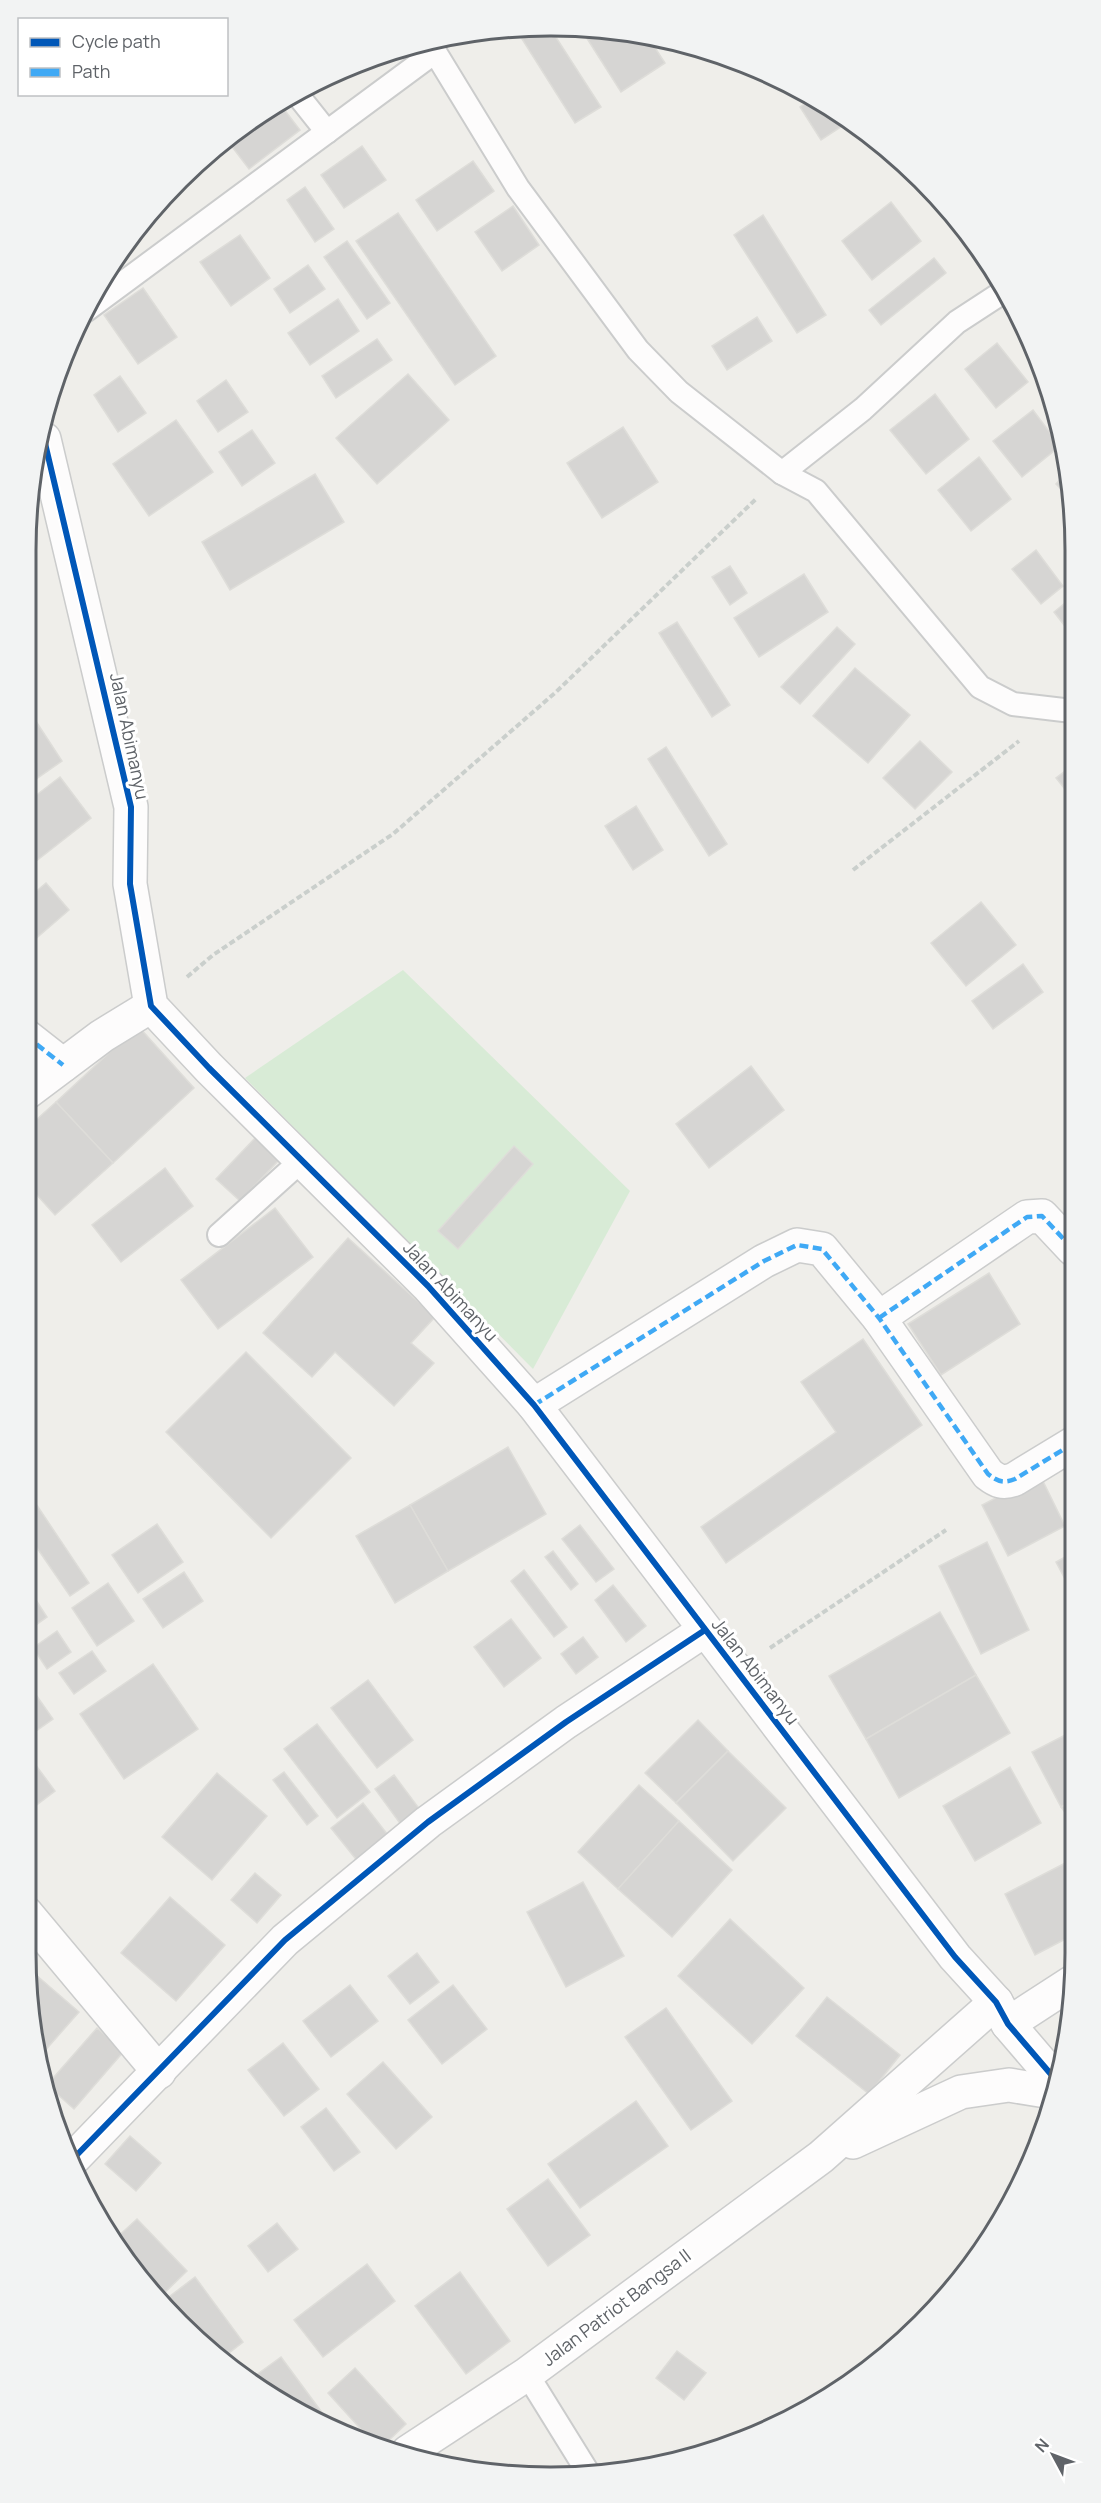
<svg xmlns="http://www.w3.org/2000/svg" width="1101" height="2503" font-family="Manrope,sans-serif">
  <style>
    .green { fill: #d8ebd6 }
    .building { fill: #d6d5d3; stroke: #deddd9; stroke-width: 1.5 }
    .lines { fill: none; stroke-linecap: round; stroke-linejoin: round }
    .service-casing { stroke: #cbcccc; stroke-width: 26 }
    .minor-casing { stroke: #cbcccc; stroke-width: 36 }
    .tertiary-casing { stroke: #cbcccc; stroke-width: 36 }
    .path { stroke: #cacfcc; stroke-width: 4; stroke-dasharray: 6 3; stroke-linecap: butt }
    .service { stroke: #fdfcfc; stroke-width: 22 }
    .minor { stroke: #fdfcfc; stroke-width: 33 }
    .tertiary { stroke: #fdfcfc; stroke-width: 33 }
    .quiet { stroke: #3fa9f5; stroke-width: 4.5; stroke-dasharray: 9 4.5; stroke-linecap: butt }
    .cycleway-casing { stroke: #fff; stroke-width: 10 }
    .cycleway { stroke: #0057b8; stroke-width: 6 }
    .labels { text-anchor: middle; dominant-baseline: central; stroke-width: 6; stroke-linejoin: round; paint-order: stroke }
    .street-label { font-size: 18px; fill: #5f6368; stroke: #fff }
    .rim { fill: none; stroke: #5f6368; stroke-width: 3 }
  </style>
  <rect width="100%" height="100%" fill="#efeeea"/>
  <polygon class="green" points="403,970 630,1191 533,1369 245,1078"/>
  <g class="building">
    <polygon points="540,27 550,28 601,107 575,123 522,39"/>
    <polygon points="581,29 619,30 648,37 665,63 621,92"/>
    <polygon points="812,99 842,114 850,121 821,140 800,107"/>
    <polygon points="280,104 300,130 249,169 226,139"/>
    <polygon points="362,146 386,180 344,208 321,175"/>
    <polygon points="473,161 494,191 437,231 416,200"/>
    <polygon points="305,187 334,229 315,242 287,200"/>
    <polygon points="891,202 921,241 872,280 842,241"/>
    <polygon points="513,206 539,245 502,271 475,232"/>
    <polygon points="398,213 496,356 455,385 356,241"/>
    <polygon points="763,215 826,315 797,333 734,235"/>
    <polygon points="240,235 270,278 231,306 200,262"/>
    <polygon points="347,241 390,303 367,319 324,257"/>
    <polygon points="934,258 946,273 881,325 869,310"/>
    <polygon points="308,265 325,289 290,313 274,289"/>
    <polygon points="143,288 177,337 138,364 104,315"/>
    <polygon points="338,299 359,331 310,365 288,333"/>
    <polygon points="757,317 772,341 727,370 712,346"/>
    <polygon points="377,339 392,360 336,398 322,376"/>
    <polygon points="997,343 1028,382 996,408 965,369"/>
    <polygon points="408,374 449,420 377,484 336,438"/>
    <polygon points="120,376 146,413 118,432 94,395"/>
    <polygon points="226,380 248,412 218,432 197,401"/>
    <polygon points="935,394 969,439 926,474 890,430"/>
    <polygon points="1033,410 1060,446 1022,477 993,441"/>
    <polygon points="176,420 213,472 149,516 113,464"/>
    <polygon points="623,427 658,482 602,518 567,463"/>
    <polygon points="252,430 275,463 242,486 219,452"/>
    <polygon points="979,457 1011,499 971,531 938,490"/>
    <polygon points="1068,471 1071,482 1071,499 1056,484"/>
    <polygon points="315,474 344,522 230,590 202,542"/>
    <polygon points="1036,550 1063,586 1041,604 1012,569"/>
    <polygon points="730,566 747,593 730,605 712,577"/>
    <polygon points="804,574 828,612 759,657 734,618"/>
    <polygon points="1071,598 1071,634 1054,612"/>
    <polygon points="677,622 730,705 712,717 659,633"/>
    <polygon points="837,627 855,644 800,704 781,687"/>
    <polygon points="855,668 910,715 868,763 813,716"/>
    <polygon points="26,706 62,761 26,786"/>
    <polygon points="920,741 952,772 915,809 883,778"/>
    <polygon points="666,747 727,844 709,856 648,759"/>
    <polygon points="1072,766 1072,798 1056,778"/>
    <polygon points="60,777 91,818 26,869 26,803"/>
    <polygon points="636,806 663,850 633,870 605,826"/>
    <polygon points="46,883 69,910 26,947 26,900"/>
    <polygon points="981,902 1016,945 966,986 931,943"/>
    <polygon points="1023,964 1043,992 993,1029 972,1001"/>
    <polygon points="138,1026 194,1088 113,1163 56,1102"/>
    <polygon points="751,1066 784,1110 709,1168 676,1124"/>
    <polygon points="56,1102 113,1163 55,1215 26,1183 26,1129"/>
    <polygon points="256,1137 280,1159 240,1201 216,1179"/>
    <polygon points="514,1146 533,1164 458,1249 438,1231"/>
    <polygon points="165,1168 193,1206 121,1262 92,1225"/>
    <polygon points="275,1208 313,1257 218,1329 181,1280"/>
    <polygon points="348,1238 435,1317 411,1343 434,1363 394,1406 335,1352 312,1377 263,1333"/>
    <polygon points="989,1273 1020,1324 941,1375 908,1324"/>
    <polygon points="863,1339 922,1425 726,1563 701,1527 836,1432 801,1382"/>
    <polygon points="246,1352 351,1458 271,1538 166,1432"/>
    <polygon points="508,1447 546,1514 448,1571 410,1505"/>
    <polygon points="1040,1475 1065,1526 1008,1556 982,1505"/>
    <polygon points="26,1489 89,1583 70,1596 26,1532"/>
    <polygon points="410,1505 448,1571 395,1603 356,1536"/>
    <polygon points="157,1524 183,1562 138,1593 112,1555"/>
    <polygon points="580,1525 614,1569 596,1582 562,1539"/>
    <polygon points="987,1542 1029,1630 981,1654 939,1566"/>
    <polygon points="553,1551 578,1584 571,1590 545,1557"/>
    <polygon points="1074,1552 1074,1596 1056,1562"/>
    <polygon points="524,1570 567,1627 554,1637 511,1581"/>
    <polygon points="184,1572 203,1601 163,1628 143,1599"/>
    <polygon points="108,1583 134,1621 97,1646 72,1608"/>
    <polygon points="613,1585 646,1626 626,1642 595,1600"/>
    <polygon points="34,1597 47,1617 26,1632 26,1603"/>
    <polygon points="940,1612 976,1675 866,1739 829,1676"/>
    <polygon points="511,1619 541,1658 504,1687 474,1647"/>
    <polygon points="57,1631 71,1652 47,1669 33,1648"/>
    <polygon points="583,1637 598,1657 576,1674 561,1654"/>
    <polygon points="92,1651 106,1671 74,1694 59,1673"/>
    <polygon points="153,1664 198,1729 124,1779 80,1714"/>
    <polygon points="976,1675 1010,1733 899,1798 866,1739"/>
    <polygon points="368,1680 413,1740 377,1768 331,1708"/>
    <polygon points="34,1692 53,1719 26,1738 26,1697"/>
    <polygon points="698,1720 728,1751 676,1803 645,1773"/>
    <polygon points="317,1724 370,1792 337,1818 284,1749"/>
    <polygon points="1075,1730 1075,1800 1061,1807 1032,1752"/>
    <polygon points="728,1751 786,1808 733,1861 676,1803"/>
    <polygon points="26,1752 55,1791 26,1813"/>
    <polygon points="1010,1767 1041,1823 975,1861 943,1806"/>
    <polygon points="284,1772 318,1816 307,1825 273,1780"/>
    <polygon points="217,1773 267,1816 212,1880 162,1837"/>
    <polygon points="394,1775 421,1811 402,1826 375,1789"/>
    <polygon points="639,1785 679,1821 618,1889 578,1852"/>
    <polygon points="1075,1800 1075,1826 1061,1807"/>
    <polygon points="363,1803 395,1844 363,1868 331,1828"/>
    <polygon points="679,1821 732,1870 672,1937 618,1889"/>
    <polygon points="1075,1858 1075,1934 1035,1955 1005,1894"/>
    <polygon points="255,1873 281,1895 257,1923 231,1900"/>
    <polygon points="583,1882 624,1956 566,1987 527,1912"/>
    <polygon points="170,1897 225,1945 176,2001 121,1953"/>
    <polygon points="730,1919 804,1988 752,2044 678,1976"/>
    <polygon points="417,1953 439,1982 410,2004 388,1976"/>
    <polygon points="28,1968 79,2012 42,2054"/>
    <polygon points="350,1985 378,2021 331,2057 303,2021"/>
    <polygon points="453,1985 487,2029 442,2064 408,2020"/>
    <polygon points="827,1997 900,2055 869,2094 796,2036"/>
    <polygon points="666,2008 732,2101 691,2130 625,2037"/>
    <polygon points="97,2028 124,2051 74,2109 47,2085"/>
    <polygon points="283,2043 319,2089 284,2116 248,2070"/>
    <polygon points="383,2062 432,2117 396,2149 347,2094"/>
    <polygon points="636,2101 668,2146 580,2208 548,2164"/>
    <polygon points="326,2108 360,2152 334,2171 301,2127"/>
    <polygon points="130,2136 161,2163 136,2191 105,2164"/>
    <polygon points="548,2179 590,2235 548,2266 507,2209"/>
    <polygon points="137,2219 187,2271 157,2300 114,2240"/>
    <polygon points="277,2223 298,2249 268,2272 248,2246"/>
    <polygon points="367,2264 395,2301 323,2357 294,2320"/>
    <polygon points="460,2272 510,2341 466,2374 415,2306"/>
    <polygon points="195,2277 243,2342 225,2356 161,2303"/>
    <polygon points="677,2351 706,2373 684,2400 656,2378"/>
    <polygon points="281,2357 329,2422 288,2407 252,2378"/>
    <polygon points="355,2368 406,2424 385,2444 369,2438 328,2393"/>
  </g>
  <g class="lines">
    <defs>
      <g id="service">
        <polyline points="296,93 327,132"/>
        <polyline points="85,311 435,52 518,188 638,350 679,392 782,473 816,491 980,687 1013,704 1072,711"/>
        <polyline points="782,473 863,409 957,322 1003,292"/>
        <polyline points="219,1235 302,1160"/>
        <polyline points="527,2374 589,2474"/>
      </g>
      <g id="minor">
        <polyline points="26,1036 63,1065"/>
        <polyline points="26,1093 102,1036 151,1006"/>
        <polyline points="879,1318 1027,1217 1042,1216 1073,1249"/>
        <path d="M534,1405L764,1261L797,1245L822,1249L879,1318L988,1474C997,1481 1003,1484 1015,1479L1074,1443"/>
        <polyline points="26,1913 159,2072"/>
        <polyline points="1008,2024 1071,1983"/>
        <polyline points="71,2161 285,1940 428,1822 566,1722 705,1630"/>
      </g>
      <g id="tertiary">
        <polyline points="44,439 131,807 130,884 151,1006 209,1068 428,1286 534,1405 955,1957 996,2002 1008,2024 1055,2079"/>
        <polyline points="853,2142 961,2092 1009,2085 1052,2092"/>
        <polyline points="408,2452 527,2374 821,2157 996,2002"/>
      </g>
    </defs>
    <use href="#service" class="service-casing"/>
    <use href="#minor" class="minor-casing"/>
    <use href="#tertiary" class="tertiary-casing"/>
    <g class="path">
      <polyline points="853,870 1019,741"/>
      <polyline points="187,977 213,955 393,834 556,692 756,499"/>
      <polyline points="770,1648 946,1530"/>
    </g>
    <use href="#service" class="service"/>
    <use href="#minor" class="minor"/>
    <use href="#tertiary" class="tertiary"/>
    <g class="quiet">
      <polyline points="26,1036 63,1065"/>
      <polyline points="879,1318 1027,1217 1042,1216 1073,1249"/>
      <path d="M534,1405L764,1261L797,1245L822,1249L879,1318L988,1474C997,1481 1003,1484 1015,1479L1074,1443"/>
    </g>
    <defs>
      <g id="cycleway">
        <polyline points="44,439 131,807 130,884 151,1006 209,1068 428,1286 534,1405 955,1957 996,2002 1008,2024 1055,2079"/>
        <polyline points="71,2161 285,1940 428,1822 566,1722 705,1630"/>
      </g>
    </defs>
    <use href="#cycleway" class="cycleway-casing"/>
    <use href="#cycleway" class="cycleway"/>
  </g>
  <g class="labels">
    <g class="street-label">
      <text transform="translate(130 736) rotate(78)">Jalan Abimanyu</text>
      <text transform="translate(451 1291) rotate(47)">Jalan Abimanyu</text>
      <text transform="translate(756 1671) rotate(52)">Jalan Abimanyu</text>
      <text transform="translate(616 2307) rotate(-37)">Jalan Patriot Bangsa II</text>
    </g>
  </g>
  <path d="M0 0H1101V2503H0ZM550 36H551A514 514 0 0 1 1065 550V1953A514 514 0 0 1 551 2467H550A514 514 0 0 1 36 1953V550A514 514 0 0 1 550 36Z" fill="#f2f3f3" fill-rule="evenodd"/>
  <path class="rim" d="M550 36H551A514 514 0 0 1 1065 550V1953A514 514 0 0 1 551 2467H550A514 514 0 0 1 36 1953V550A514 514 0 0 1 550 36Z"/>
  <rect x="18" y="18" width="210" height="78" fill="#ffffff" stroke="#bfc1c3" stroke-width="1.5"/>
  <rect x="30" y="38" width="30" height="9" fill="#0057b8" stroke="#bfc1c3" stroke-width="1.5"/>
  <text x="72" y="48" font-size="18" fill="#5f6368">Cycle path</text>
  <rect x="30" y="68" width="30" height="9" fill="#3fa9f5" stroke="#bfc1c3" stroke-width="1.5"/>
  <text x="72" y="78" font-size="18" fill="#5f6368">Path</text>
  <g transform="translate(1053 2455) rotate(311)" stroke="#ffffff" stroke-width="4.5" paint-order="stroke">
  <path d="M0-4.5L10 22L0 15L-10 22Z" fill="#5f6368"/>
  <text y="-9" font-size="16" font-weight="bold" text-anchor="middle" fill="#5f6368">N</text>
  </g>
</svg>
